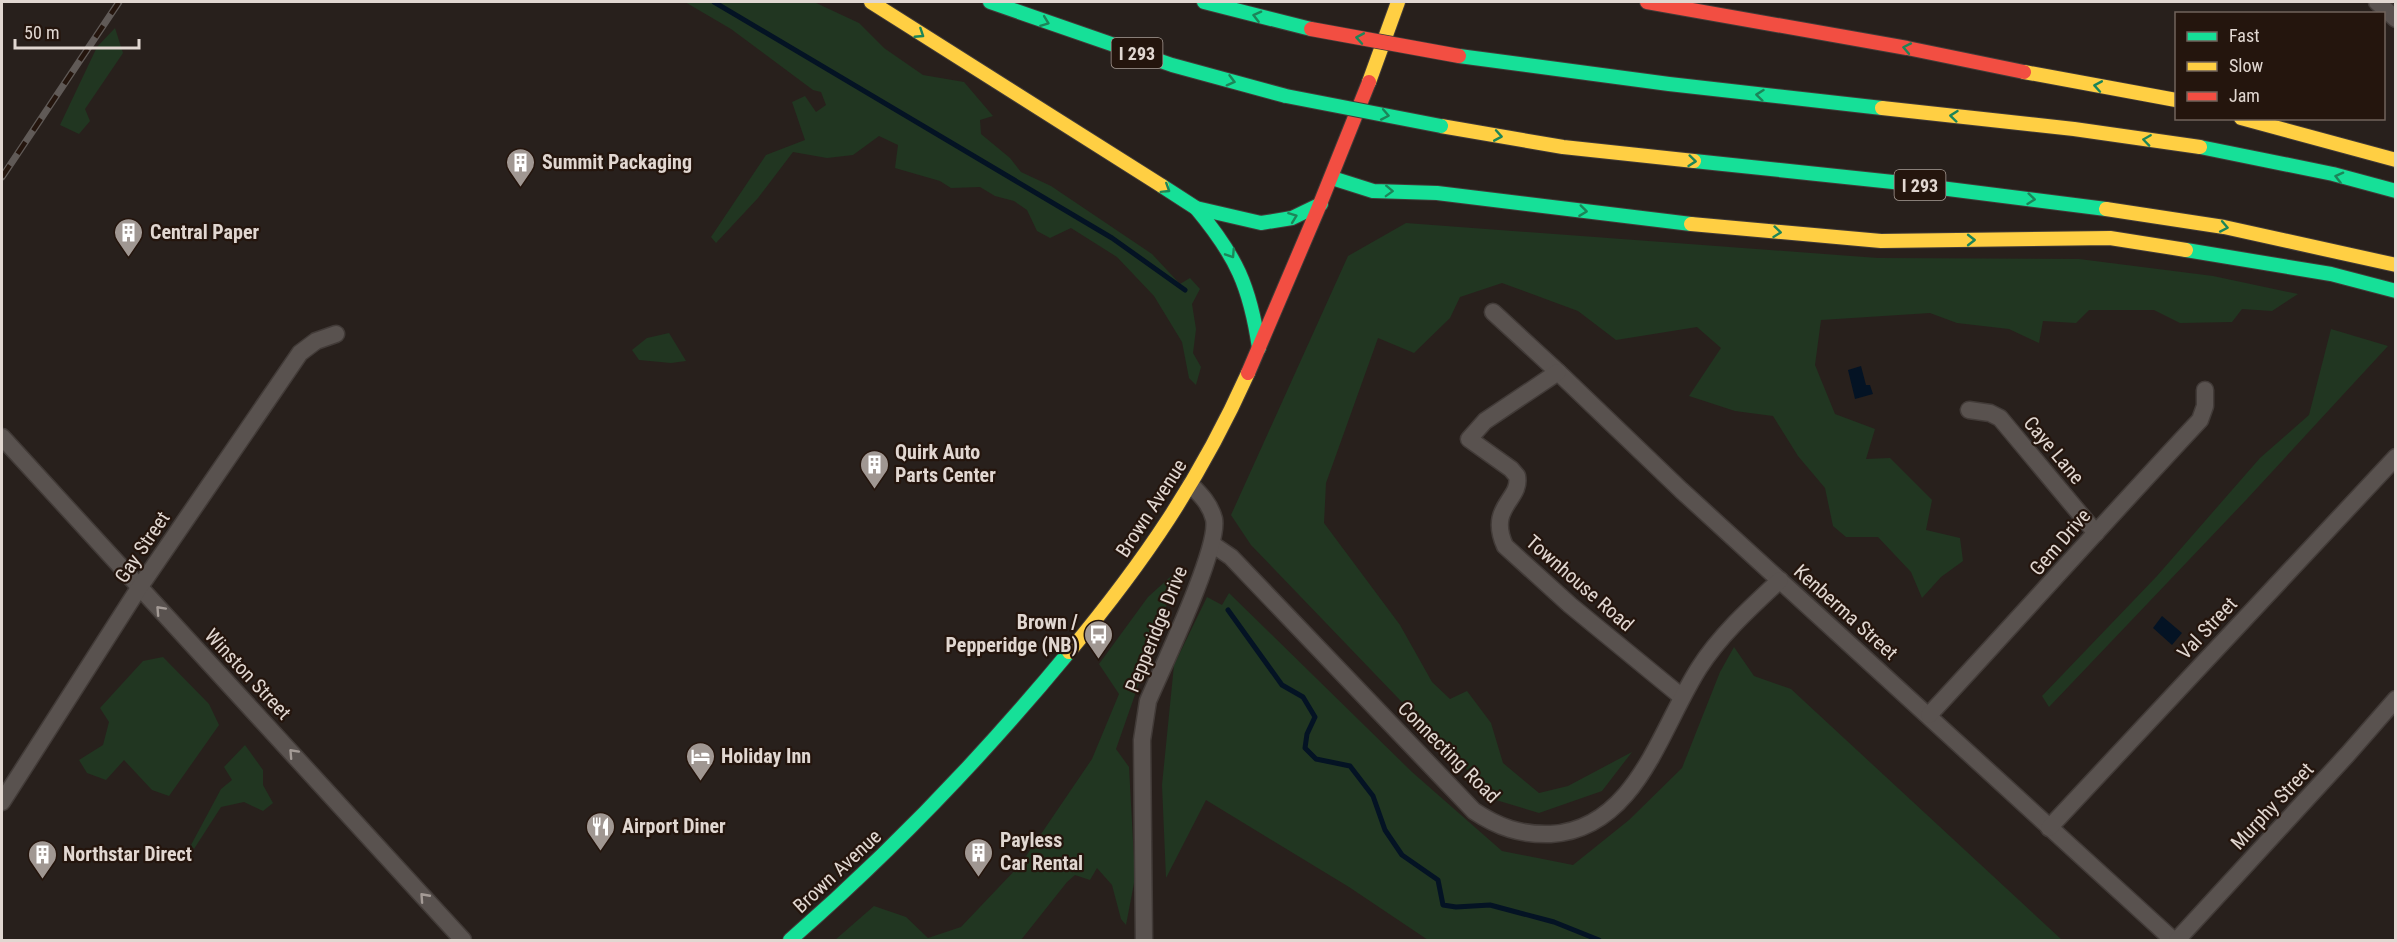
<svg xmlns="http://www.w3.org/2000/svg" width="2397" height="942" font-family="'Roboto Condensed',sans-serif">
  <style>
    .green { fill: #213621 }
    .water { fill: #041324 }
    .lines { fill: none; stroke-linecap: round; stroke-linejoin: round }
    .stream { stroke: #041324; stroke-width: 5 }
    .street-casing { stroke: #423b38; stroke-width: 19 }
    .fast-casing { stroke: #423b38; stroke-width: 16 }
    .slow-casing { stroke: #423b38; stroke-width: 16 }
    .jam-casing { stroke: #423b38; stroke-width: 16 }
    .street { stroke: #59524f; stroke-width: 16 }
    .fast { stroke: #16e098; stroke-width: 14 }
    .slow { stroke: #ffcf43; stroke-width: 14 }
    .jam { stroke: #f24e42; stroke-width: 14 }
    .rail-casing { stroke: #605a57; stroke-width: 7 }
    .rail { stroke: #24150d; stroke-width: 4.5; stroke-dasharray: 14; stroke-linecap: butt }
    .fast-bridge-casing { stroke: #423b38; stroke-width: 16; stroke-linecap: butt }
    .jam-bridge-casing { stroke: #423b38; stroke-width: 16; stroke-linecap: butt }
    .fast-bridge { stroke: #16e098; stroke-width: 14 }
    .jam-bridge { stroke: #f24e42; stroke-width: 14 }
    .oneway { stroke: #1c8559 }
    .oneway2 { stroke: #a49b96 }
    .labels { text-anchor: middle; dominant-baseline: central; stroke-width: 4.5; stroke-linejoin: round; paint-order: stroke }
    .shield { fill: #24150d; stroke: #a89d96; stroke-width: 1.5 }
    .shield-label { font-size: 18px; font-weight: bold; fill: #e1d7d1 }
    .poi-label { font-size: 20px; font-weight: bold; fill: #e1d7d1; stroke: #24150d; text-anchor: start }
    .street-label { font-size: 20px; fill: #e1d7d1; stroke: #24150d }
  </style>
  <rect width="100%" height="100%" fill="#28201c"/>
  <g class="green">
    <polygon points="685,2 814,2 859,23 884,48 923,75 964,82 993,116 980,120 981,134 1010,158 1021,172 1051,186 1152,254 1180,284 1190,278 1200,289 1192,304 1196,329 1193,353 1201,367 1196,385 1189,378 1182,342 1154,296 1117,257 1071,228 1050,238 1037,231 1027,210 1014,201 995,196 980,187 951,188 940,181 895,168 898,145 879,136 853,155 827,158 793,152 758,198 716,243 711,237 766,155 805,140 792,102 805,96 816,112 826,105 821,92 813,90 731,29"/>
    <polygon points="115,28 123,53 85,109 90,121 79,134 60,125 97,47"/>
    <polygon points="1406,223 1878,258 2079,259 2213,276 2298,294 2272,311 2242,309 2232,322 2180,323 2154,310 2089,310 2076,323 2043,321 2039,343 2009,329 1957,323 1930,313 1821,320 1815,365 1835,414 1875,429 1866,459 1890,458 1932,500 1926,530 1960,538 1963,561 1941,577 1922,598 1911,572 1878,537 1846,537 1833,526 1825,488 1798,456 1773,416 1735,411 1689,396 1721,348 1697,327 1616,340 1578,311 1502,283 1460,297 1450,318 1414,353 1378,338 1326,483 1324,523 1400,625 1432,682 1450,699 1467,691 1491,723 1503,763 1539,793 1568,786 1632,752 1602,791 1539,813 1496,800 1251,545 1231,515 1348,256"/>
    <polygon points="2331,329 2388,346 2246,500 2049,707 2042,696 2157,576 2260,458 2309,415"/>
    <polygon points="669,333 686,361 671,363 639,360 632,350 647,338"/>
    <polygon points="1179,569 1116,749 1129,767 1135,878 1126,925 1121,919 1112,885 1097,868 1090,880 1075,875 1067,882 1021,940 835,940 874,906 906,917 928,938 961,927 1020,865 1092,759 1119,694 1099,664 1148,597"/>
    <polygon points="1229,593 1412,772 1502,851 1573,865 1629,820 1682,768 1720,672 1734,647 1754,676 1791,689 2062,940 1428,940 1349,887 1206,800 1166,878 1162,785 1174,665 1207,597 1222,605"/>
    <polygon points="163,657 209,704 219,725 169,796 152,790 124,760 106,780 87,773 79,760 103,745 109,722 100,708 143,661"/>
    <polygon points="245,745 263,770 263,785 273,803 263,811 244,802 221,807 194,849 191,845 221,789 232,780 224,767"/>
  </g>
  <g class="water">
    <polygon points="1861,366 1866,385 1870,385 1873,394 1855,399 1848,370"/>
    <polygon points="2162,616 2182,633 2172,645 2153,628"/>
  </g>
  <g class="lines">
    <g class="stream">
      <polyline points="714,2 1112,238 1185,290"/>
      <polyline points="1228,610 1282,685 1303,697 1315,717 1307,734 1305,748 1316,759 1350,766 1373,796 1385,830 1402,855 1438,880 1443,905 1456,907 1490,905 1554,922 1599,940"/>
    </g>
    <defs>
      <g id="street">
        <polyline points="2377,2 2396,19"/>
        <polyline points="1493,312 1558,372 1681,490 2173,940"/>
        <path d="M1558,372L1485,421L1469,439L1511,469L1517,476C1522,500 1487,506 1505,546L1570,605L1682,697"/>
        <polyline points="1969,410 1990,413 2000,418 2096,533"/>
        <polyline points="2,437 463,940"/>
        <path d="M1212,544L1231,557L1474,811C1498,827 1520,835 1551,834C1636,829 1660,729 1699,668C1720,635 1751,607 1780,580"/>
        <path d="M1929,715C2020,617 2109,517 2200,420L2205,406V390"/>
        <polyline points="2,802 139,588 300,353 316,341 336,334"/>
        <polyline points="2049,828 2396,457"/>
        <path d="M1144,940L1142,740L1148,701C1162,668 1220,548 1214,519C1210,504 1201,495 1191,485"/>
        <polyline points="2177,940 2347,755 2396,699"/>
      </g>
      <g id="fast">
        <polyline points="990,2 1172,65 1286,96"/>
        <polyline points="1204,2 1311,29"/>
        <polyline points="1459,56 1669,84 1882,108"/>
        <polyline points="2200,147 2333,174 2396,191"/>
        <polyline points="1694,161 1893,182 2106,209"/>
        <polyline points="1332,178 1373,191 1437,193 1691,224"/>
        <polyline points="1162,186 1196,208 1261,223 1292,218 1321,204"/>
        <path d="M1196,208C1236,256 1250,286 1259,348"/>
        <polyline points="2186,250 2331,274 2396,291"/>
        <path d="M790,940C891,852 984,755 1069,652"/>
      </g>
      <g id="slow">
        <polyline points="871,2 1162,186"/>
        <polyline points="2024,72 2176,100"/>
        <polyline points="1369,82 1398,2"/>
        <polyline points="1882,108 2074,129 2200,147"/>
        <polyline points="2241,118 2396,160"/>
        <polyline points="1441,126 1563,147 1694,161"/>
        <polyline points="2106,209 2224,227 2396,265"/>
        <polyline points="1691,224 1881,241 2110,238 2186,250"/>
        <path d="M1069,652C1144,562 1200,480 1248,373"/>
      </g>
      <g id="jam">
        <polyline points="1647,2 1907,48 2024,72"/>
        <polyline points="1248,373 1318,209 1369,82"/>
      </g>
    </defs>
    <use href="#street" class="street-casing"/>
    <use href="#fast" class="fast-casing"/>
    <use href="#slow" class="slow-casing"/>
    <use href="#jam" class="jam-casing"/>
    <use href="#street" class="street"/>
    <use href="#fast" class="fast"/>
    <use href="#slow" class="slow"/>
    <use href="#jam" class="jam"/>
    <defs>
      <polyline id="rail" points="2,177 119,2"/>
    </defs>
    <use href="#rail" class="rail-casing"/>
    <use href="#rail" class="rail"/>
    <defs>
      <polyline id="fast-bridge" points="1286,96 1441,126"/>
      <polyline id="jam-bridge" points="1311,29 1459,56"/>
    </defs>
    <use href="#fast-bridge" class="fast-bridge-casing"/>
    <use href="#jam-bridge" class="jam-bridge-casing"/>
    <use href="#fast-bridge" class="fast-bridge"/>
    <use href="#jam-bridge" class="jam-bridge"/>
  </g>
  <defs><path id="oneway-chevron" d="M-2-3.5L2.5 0L-2 3.5" fill="none" stroke-width="1.6" stroke-linecap="round" stroke-linejoin="round" transform="scale(1.5)"/></defs>
  <g class="oneway">
    <use href="#oneway-chevron" transform="translate(1257 16) rotate(-166)"/>
    <use href="#oneway-chevron" transform="translate(1045 22) rotate(21)"/>
    <use href="#oneway-chevron" transform="translate(920 34) rotate(33)"/>
    <use href="#oneway-chevron" transform="translate(1360 38) rotate(-170)"/>
    <use href="#oneway-chevron" transform="translate(1907 48) rotate(-169)"/>
    <use href="#oneway-chevron" transform="translate(1231 81) rotate(15)"/>
    <use href="#oneway-chevron" transform="translate(2098 86) rotate(-170)"/>
    <use href="#oneway-chevron" transform="translate(1760 95) rotate(-174)"/>
    <use href="#oneway-chevron" transform="translate(1385 115) rotate(11)"/>
    <use href="#oneway-chevron" transform="translate(1954 116) rotate(-174)"/>
    <use href="#oneway-chevron" transform="translate(1498 136) rotate(10)"/>
    <use href="#oneway-chevron" transform="translate(2147 140) rotate(-172)"/>
    <use href="#oneway-chevron" transform="translate(1692 161) rotate(6)"/>
    <use href="#oneway-chevron" transform="translate(2339 177) rotate(-166)"/>
    <use href="#oneway-chevron" transform="translate(1166 189) rotate(32)"/>
    <use href="#oneway-chevron" transform="translate(1389 191) rotate(2)"/>
    <use href="#oneway-chevron" transform="translate(2031 199) rotate(6)"/>
    <use href="#oneway-chevron" transform="translate(1583 211) rotate(7)"/>
    <use href="#oneway-chevron" transform="translate(1293 217) rotate(-21)"/>
    <use href="#oneway-chevron" transform="translate(2224 227) rotate(11)"/>
    <use href="#oneway-chevron" transform="translate(1777 232) rotate(6)"/>
    <use href="#oneway-chevron" transform="translate(1971 240)"/>
    <use href="#oneway-chevron" transform="translate(1231 254) rotate(57)"/>
  </g>
  <g class="oneway2">
    <use href="#oneway-chevron" transform="translate(160 610) rotate(-133)"/>
    <use href="#oneway-chevron" transform="translate(293 753) rotate(-133)"/>
    <use href="#oneway-chevron" transform="translate(424 897) rotate(-132)"/>
  </g>
  <defs>
    <symbol id="building-pin" viewBox="-11 -11 22 30"><path d="M0 17L-7.5 6A9.5 9.5 0 1 1 7.5 6Z" fill="#a09792" stroke="#24150d"/><path d="M-4-6H4V6H1V3H-1V6H-4ZM-2.5-4.3h1.7v1.8h-1.7ZM.8-4.3h1.7v1.8H.8ZM-2.5-1h1.7V.8h-1.7ZM.8-1h1.7V.8H.8Z" fill="#fff"/></symbol>
    <symbol id="bus-pin" viewBox="-11 -11 22 30"><path d="M0 17L-7.5 6A9.5 9.5 0 1 1 7.5 6Z" fill="#a09792" stroke="#24150d"/><path d="M-5-6H5V4H4V6H2V4H-2V6H-4V4H-5ZM-3.5-4V0h7V-4ZM-3.5 1.2v1.5H-2V1.2ZM2 1.2v1.5H3.5V1.2Z" fill="#fff"/></symbol>
    <symbol id="hotel-pin" viewBox="-11 -11 22 30"><path d="M0 17L-7.5 6A9.5 9.5 0 1 1 7.5 6Z" fill="#a09792" stroke="#24150d"/><path d="M-6-4.5h1.5V1H6V5H4.5V3h-9V5H-6ZM-4 0a1.8 1.8 0 1 1 3.6 0ZM.5 0V-2.5h3Q6-2.5 6 0Z" fill="#fff"/></symbol>
    <symbol id="restaurant-pin" viewBox="-11 -11 22 30"><path d="M0 17L-7.5 6A9.5 9.5 0 1 1 7.5 6Z" fill="#a09792" stroke="#24150d"/><path d="M-5-6h1v4h1v-4h1v4h1v-4h1v5L-1.5 .5V6h-2V.5L-5-1ZM5-6V6H3V1.5H1.5Q1.5-4 5-6Z" fill="#fff"/></symbol>
  </defs>
  <g fill-rule="evenodd">
    <use href="#building-pin" x="504" y="146" width="33" height="45"/>
    <use href="#building-pin" x="112" y="216" width="33" height="45"/>
    <use href="#building-pin" x="858" y="448" width="33" height="45"/>
    <use href="#bus-pin" x="1082" y="618" width="33" height="45"/>
    <use href="#hotel-pin" x="684" y="740" width="33" height="45"/>
    <use href="#restaurant-pin" x="584" y="810" width="33" height="45"/>
    <use href="#building-pin" x="962" y="836" width="33" height="45"/>
    <use href="#building-pin" x="26" y="838" width="33" height="45"/>
  </g>
  <g class="labels">
    <g class="shield">
      <rect x="1111.5" y="38" width="51" height="30" rx="4.5"/>
      <rect x="1894.5" y="170" width="51" height="30" rx="4.5"/>
    </g>
    <g class="shield-label">
      <text x="1137" y="53">I 293</text>
      <text x="1920" y="185">I 293</text>
    </g>
    <g class="poi-label">
      <text x="542" y="162">Summit Packaging</text>
      <text x="150" y="232">Central Paper</text>
      <text x="895" y="452">Quirk Auto<tspan x="895" dy="23">Parts Center</tspan></text>
      <text x="1078" y="622" text-anchor="end">Brown /<tspan x="1078" dy="23">Pepperidge (NB)</tspan></text>
      <text x="721" y="756">Holiday Inn</text>
      <text x="622" y="826">Airport Diner</text>
      <text x="1000" y="840">Payless<tspan x="1000" dy="23">Car Rental</tspan></text>
      <text x="63" y="854">Northstar Direct</text>
    </g>
    <g class="street-label">
      <text transform="translate(2054 450) rotate(50)">Caye Lane</text>
      <text transform="translate(1151 508) rotate(-57)">Brown Avenue</text>
      <text transform="translate(2060 542) rotate(-49)">Gem Drive</text>
      <text transform="translate(142 547) rotate(-56)">Gay Street</text>
      <text transform="translate(1580 583) rotate(41)">Townhouse Road</text>
      <text transform="translate(1846 612) rotate(42)">Kenberma Street</text>
      <text transform="translate(2207 628) rotate(-47)">Val Street</text>
      <text transform="translate(1156 629) rotate(-68)">Pepperidge Drive</text>
      <text transform="translate(248 674) rotate(47)">Winston Street</text>
      <text transform="translate(1449 752) rotate(45)">Connecting Road</text>
      <text transform="translate(2272 806) rotate(-47)">Murphy Street</text>
      <text transform="translate(837 871) rotate(-43)">Brown Avenue</text>
    </g>
  </g>
  <rect width="2397" height="942" fill="none" stroke="#e1d7d1" stroke-width="6"/>
  <rect x="2175" y="12" width="210" height="108" fill="#24150d" stroke="#70635b" stroke-width="1.5"/>
  <rect x="2187" y="32" width="30" height="9" fill="#16e098" stroke="#70635b" stroke-width="1.5"/>
  <text x="2229" y="42" font-size="18" fill="#e1d7d1">Fast</text>
  <rect x="2187" y="62" width="30" height="9" fill="#ffcf43" stroke="#70635b" stroke-width="1.5"/>
  <text x="2229" y="72" font-size="18" fill="#e1d7d1">Slow</text>
  <rect x="2187" y="92" width="30" height="9" fill="#f24e42" stroke="#70635b" stroke-width="1.5"/>
  <text x="2229" y="102" font-size="18" fill="#e1d7d1">Jam</text>
  <path d="M15 39v9h124v-9" fill="none" stroke="#e1d7d1" stroke-width="3"/>
  <text x="24" y="39" font-size="18" fill="#e1d7d1" stroke="#24150d" stroke-width="4.5" paint-order="stroke">50 m</text>
</svg>
